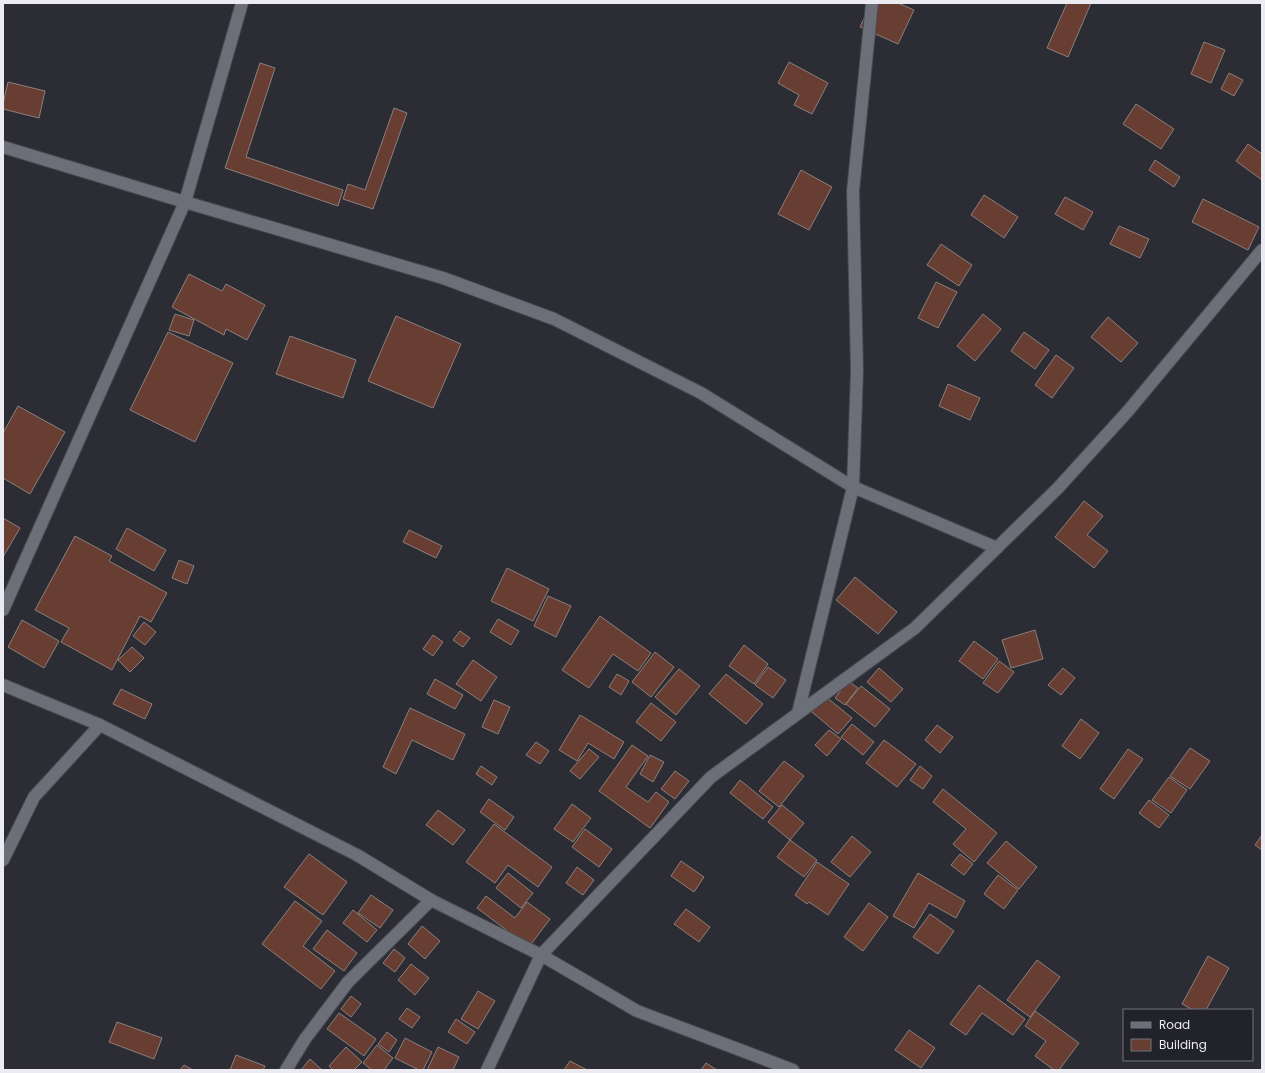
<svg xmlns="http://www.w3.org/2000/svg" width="1265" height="1073" font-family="Poppins,sans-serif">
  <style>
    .building { fill: #683d32; stroke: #8b807d }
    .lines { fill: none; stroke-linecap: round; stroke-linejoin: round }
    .minor-casing { stroke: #47484e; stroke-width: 14 }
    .minor { stroke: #6d6f78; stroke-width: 12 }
  </style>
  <rect width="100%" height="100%" fill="#2b2c34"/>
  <g class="building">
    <polygon points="871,3 898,3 914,10 898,44 860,27"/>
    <polygon points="1067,3 1091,3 1068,57 1047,48"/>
    <polygon points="1204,42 1225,50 1211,83 1191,74"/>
    <polygon points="789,62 828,83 812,114 794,105 799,95 778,83"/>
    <polygon points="260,63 275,68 246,157 343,190 338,206 225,168"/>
    <polygon points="1229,73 1243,80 1234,96 1221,89"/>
    <polygon points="8,82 45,91 39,118 3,109 3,104"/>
    <polygon points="1136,104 1174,129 1161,149 1123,124"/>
    <polygon points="394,108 407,113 373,209 343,199 348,184 365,190"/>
    <polygon points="1248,144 1262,154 1262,180 1236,161"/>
    <polygon points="1155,160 1180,177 1174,187 1149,170"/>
    <polygon points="801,170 832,187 809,230 778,214"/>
    <polygon points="984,195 1018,217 1004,238 971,215"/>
    <polygon points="1065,197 1093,212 1083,230 1055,214"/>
    <polygon points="1203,199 1259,227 1248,250 1192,222"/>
    <polygon points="1119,226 1149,239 1140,258 1110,244"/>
    <polygon points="941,244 972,265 959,286 927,265"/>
    <polygon points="189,274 222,291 226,284 265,305 247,340 226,329 224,335 172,307"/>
    <polygon points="936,282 957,292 938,328 918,318"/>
    <polygon points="175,314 194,320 189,336 169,330"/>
    <polygon points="983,314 1001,329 975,361 957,346"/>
    <polygon points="396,316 461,344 433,408 368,381"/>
    <polygon points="1108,317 1138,343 1121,362 1091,337"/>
    <polygon points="168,332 233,363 195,442 130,410"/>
    <polygon points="1024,332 1049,350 1035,369 1011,351"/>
    <polygon points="290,336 356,360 343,398 276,374"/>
    <polygon points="1056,355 1074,368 1052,398 1035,385"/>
    <polygon points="948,384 980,398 970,420 939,406"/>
    <polygon points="18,406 65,432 30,494 3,478 3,433"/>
    <polygon points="1084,501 1103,516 1087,535 1108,551 1094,568 1055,537"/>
    <polygon points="3,518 20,528 3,557"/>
    <polygon points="127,528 166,550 154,571 116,549"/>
    <polygon points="409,530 442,546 436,558 403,542"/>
    <polygon points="75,536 112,556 109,561 167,593 151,622 140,616 112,670 61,642 69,628 35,610"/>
    <polygon points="179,560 194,566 187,584 172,578"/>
    <polygon points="507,568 549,589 533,621 491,601"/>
    <polygon points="855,577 897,612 878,634 836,600"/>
    <polygon points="548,596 571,606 556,637 534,626"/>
    <polygon points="600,616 651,653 638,671 613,654 589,688 562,670"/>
    <polygon points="498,619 519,631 511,645 490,632"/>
    <polygon points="22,620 59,641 44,668 8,647"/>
    <polygon points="144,622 156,632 145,645 133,636"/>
    <polygon points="1035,630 1043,659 1011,668 1002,640"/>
    <polygon points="460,631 470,638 463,647 453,640"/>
    <polygon points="433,635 443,642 433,656 423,649"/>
    <polygon points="974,641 998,659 983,679 959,661"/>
    <polygon points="744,645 768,664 754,684 729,666"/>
    <polygon points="132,647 144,658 130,672 118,660"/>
    <polygon points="655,652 674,667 651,697 632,682"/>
    <polygon points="473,660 497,677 481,701 456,684"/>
    <polygon points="999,661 1014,672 998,693 983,683"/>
    <polygon points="768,667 786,680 773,698 755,685"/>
    <polygon points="879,668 903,689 891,702 867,682"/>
    <polygon points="1063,668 1075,678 1061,695 1048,685"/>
    <polygon points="679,669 700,686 676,715 655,697"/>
    <polygon points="617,674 629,681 621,695 609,687"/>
    <polygon points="726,674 763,704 746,724 709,694"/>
    <polygon points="435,679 463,695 455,709 427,694"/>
    <polygon points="848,681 858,688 845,705 835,698"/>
    <polygon points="861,686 890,709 875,727 846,704"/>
    <polygon points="121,689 152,704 145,719 113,704"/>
    <polygon points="825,696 852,718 838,734 812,712"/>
    <polygon points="494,700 510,707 498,734 482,727"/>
    <polygon points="651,703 676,722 661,741 636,722"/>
    <polygon points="410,708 465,734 453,760 412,740 396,774 383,767"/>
    <polygon points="580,715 624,742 614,759 588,743 577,761 559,750"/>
    <polygon points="1081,719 1099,733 1080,759 1062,746"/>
    <polygon points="852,724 874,742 863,755 841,737"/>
    <polygon points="937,725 953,737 940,753 925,740"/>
    <polygon points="829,730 841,739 827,756 815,745"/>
    <polygon points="884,740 916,764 897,787 866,763"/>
    <polygon points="536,742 549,751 540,764 526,755"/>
    <polygon points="632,745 648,756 626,787 648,802 656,792 669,802 650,828 599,791"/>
    <polygon points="1190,748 1210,761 1190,789 1170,776"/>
    <polygon points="589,749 599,757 580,779 570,771"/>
    <polygon points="1128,749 1143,759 1114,799 1100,789"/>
    <polygon points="650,755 664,762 653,782 640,774"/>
    <polygon points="784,761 804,776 779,807 759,791"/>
    <polygon points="481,766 497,777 492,785 476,774"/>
    <polygon points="920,766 932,776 923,789 910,780"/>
    <polygon points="675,771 689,781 675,799 661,789"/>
    <polygon points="1169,777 1187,790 1171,813 1152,800"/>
    <polygon points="740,780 773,807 763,819 730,793"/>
    <polygon points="943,789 997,833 974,862 953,844 966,829 933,802"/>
    <polygon points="489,799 514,817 505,830 480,812"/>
    <polygon points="1149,800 1169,815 1159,828 1139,813"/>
    <polygon points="572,804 591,818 573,842 554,829"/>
    <polygon points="782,805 804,823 790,840 768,822"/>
    <polygon points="438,810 465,830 453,845 426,825"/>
    <polygon points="494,824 552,867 538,887 508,865 495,883 466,862"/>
    <polygon points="585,829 612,849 599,867 572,847"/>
    <polygon points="1262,835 1262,850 1255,845"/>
    <polygon points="852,836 871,852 850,877 831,862"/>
    <polygon points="790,840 817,860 804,877 777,857"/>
    <polygon points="1006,841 1037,867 1019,889 987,863"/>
    <polygon points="309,854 347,882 323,915 284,887"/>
    <polygon points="960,854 973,864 964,875 951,865"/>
    <polygon points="681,861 704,877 694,892 671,876"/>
    <polygon points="817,862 849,884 828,915 809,902 807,904 795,895"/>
    <polygon points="577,867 594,880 583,895 566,883"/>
    <polygon points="508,873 533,893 521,908 496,888"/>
    <polygon points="918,873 965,901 956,918 929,903 914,928 893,916"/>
    <polygon points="998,875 1018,890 1004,909 984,894"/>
    <polygon points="371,895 393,910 380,928 358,913"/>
    <polygon points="486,896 515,918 527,902 550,919 529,947 477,908"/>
    <polygon points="295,901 322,921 303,946 335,971 321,989 262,944"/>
    <polygon points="869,903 888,917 863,951 844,937"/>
    <polygon points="686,909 710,927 699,942 674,924"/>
    <polygon points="353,910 377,930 367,942 343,923"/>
    <polygon points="930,914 954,931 938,954 913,937"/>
    <polygon points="422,926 440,941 425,959 408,944"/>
    <polygon points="327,930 357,953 344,971 313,949"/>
    <polygon points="394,949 405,958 395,972 383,963"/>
    <polygon points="1208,956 1229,968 1206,1010 1193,1010 1182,1004"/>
    <polygon points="1037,960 1060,977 1030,1017 1007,1000"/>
    <polygon points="411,964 429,978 415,995 398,980"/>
    <polygon points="979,985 1025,1019 1013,1035 982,1013 966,1035 950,1024"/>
    <polygon points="478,991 495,1001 478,1029 461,1019"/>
    <polygon points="351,996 361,1004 351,1017 341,1009"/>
    <polygon points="407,1008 420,1017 412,1028 399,1019"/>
    <polygon points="1035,1011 1079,1043 1059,1070 1054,1070 1035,1056 1046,1041 1025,1026"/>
    <polygon points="339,1013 376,1039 364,1056 327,1029"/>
    <polygon points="456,1019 475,1032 467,1044 448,1032"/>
    <polygon points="117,1022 162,1038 154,1059 109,1042"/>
    <polygon points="909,1030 935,1048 921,1068 895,1050"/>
    <polygon points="387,1032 397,1040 389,1052 378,1044"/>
    <polygon points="405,1038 432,1052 423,1070 419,1070 395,1058"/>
    <polygon points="377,1045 393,1058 384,1070 372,1070 363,1063"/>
    <polygon points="346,1047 362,1062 354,1070 333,1070 329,1066"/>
    <polygon points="438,1047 459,1057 453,1070 427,1070"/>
    <polygon points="236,1055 265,1066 263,1070 230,1070"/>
    <polygon points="310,1059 322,1070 301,1070"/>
    <polygon points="570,1061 587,1070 564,1070"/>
    <polygon points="706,1063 717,1070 701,1070"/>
    <polygon points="184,1065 193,1070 180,1070"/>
  </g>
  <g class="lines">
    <defs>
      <g id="minor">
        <polyline points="3,147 185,202 443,278 554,319 701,393 853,487 997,548"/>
        <polyline points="3,610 185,202 242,3"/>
        <polyline points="3,685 100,725 357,855 431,900 541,955 637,1011 793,1070"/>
        <polyline points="798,713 853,487 857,370 853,191 872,3"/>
        <polyline points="3,860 34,797 100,725"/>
        <polyline points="286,1070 305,1039 348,982 431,900"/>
        <polyline points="487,1070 541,955 711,777 915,628 1058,488 1128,411 1262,250"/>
      </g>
    </defs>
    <use href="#minor" class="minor-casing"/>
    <use href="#minor" class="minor"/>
  </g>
  <rect width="1265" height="1073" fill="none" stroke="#ebebf1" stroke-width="8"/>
  <rect x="1123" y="1009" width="130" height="52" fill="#21222a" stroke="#72727a"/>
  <rect x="1131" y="1022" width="20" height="6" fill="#6d6f78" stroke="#72727a"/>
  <text x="1159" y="1029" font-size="12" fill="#ebebf1">Road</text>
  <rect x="1131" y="1039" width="20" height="12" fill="#683d32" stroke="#72727a"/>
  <text x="1159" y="1049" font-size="12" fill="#ebebf1">Building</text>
</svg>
